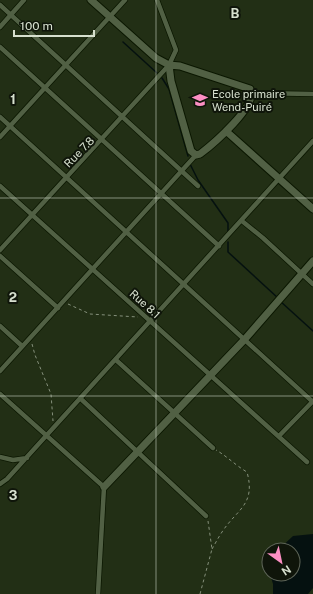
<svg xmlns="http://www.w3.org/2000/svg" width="313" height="594" font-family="'Public Sans',sans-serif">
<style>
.water{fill:#051110}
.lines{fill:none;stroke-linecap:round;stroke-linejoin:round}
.stream{stroke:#051110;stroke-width:1.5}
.street-casing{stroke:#0b1701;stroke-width:6}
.secondary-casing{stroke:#0b1701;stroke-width:9}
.path{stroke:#85907b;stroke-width:1;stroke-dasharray:3 3;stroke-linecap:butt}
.street{stroke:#516044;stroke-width:4.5}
.secondary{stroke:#516044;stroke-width:7}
.grid{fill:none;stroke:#d7e0cf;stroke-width:1;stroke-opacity:0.55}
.labels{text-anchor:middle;stroke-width:4;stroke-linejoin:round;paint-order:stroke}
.poi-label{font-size:11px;fill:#d7e0cf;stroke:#0f150a;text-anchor:start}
.street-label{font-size:11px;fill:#d7e0cf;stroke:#0f150a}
.grid-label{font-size:13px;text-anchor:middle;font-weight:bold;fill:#d7e0cf;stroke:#0f150a;stroke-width:4;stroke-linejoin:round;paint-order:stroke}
</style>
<rect width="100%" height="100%" fill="#222f15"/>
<path class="water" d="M 313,534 L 313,588 L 308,594 L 273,594 L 273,584 L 270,574 L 293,574 L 293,550 L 278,550 L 293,536 Z"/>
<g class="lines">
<path class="stream" d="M 123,42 L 157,73
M 162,78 L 169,89 L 188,156
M 190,164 L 198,180 L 228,223 L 228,232
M 228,242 L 228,252 L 278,298
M 280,301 L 313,331"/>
<g class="street-casing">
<path id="street" d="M 0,5 L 198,186
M 0,27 L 24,0
M 0,47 L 219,246
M 252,93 L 313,94
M 0,117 L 313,402
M 0,137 L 125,0
M 0,186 L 307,462
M 242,221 L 263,238 L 313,284
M 0,250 L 169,65 L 176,50 L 157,0
M 0,256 L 58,308
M 0,326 L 22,346
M 116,360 L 213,448
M 0,371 L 196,155
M 0,394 L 104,487 L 98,594
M 81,399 L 206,516
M 279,436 L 313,401
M 0,457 L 13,460 L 27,458
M 0,484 L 7,479 L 313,141"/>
</g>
<g class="secondary-casing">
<path id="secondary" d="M 91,0 L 156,58 L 169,65 L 180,66 L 250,89 C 260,104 212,145 200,154 L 196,155 L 191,151 L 171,81 L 169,65
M 226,131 L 313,209
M 104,487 L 245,339 L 313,261"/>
</g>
<path class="path" d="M 68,304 L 90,314 L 138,317
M 32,344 L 35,355 L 51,394 L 53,421
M 212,549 C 215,544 218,538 222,532 C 237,509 256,505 247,472 C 235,465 228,457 216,450
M 200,594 L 212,549 L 208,521"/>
<use href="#street" class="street"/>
<use href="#secondary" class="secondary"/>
</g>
<path class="grid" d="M 156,0 L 156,594M 0,198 L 313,198M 0,396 L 313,396"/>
<defs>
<g id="school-bare" transform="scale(1.2)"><path d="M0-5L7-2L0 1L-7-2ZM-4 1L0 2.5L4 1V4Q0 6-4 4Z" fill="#fc8fc3" stroke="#0f150a" stroke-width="2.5" paint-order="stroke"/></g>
</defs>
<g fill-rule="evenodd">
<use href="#school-bare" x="200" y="100"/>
</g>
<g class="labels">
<g class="poi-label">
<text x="212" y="98">Ecole primaire<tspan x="212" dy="13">Wend-Puiré</tspan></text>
</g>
<g class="street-label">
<text transform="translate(79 152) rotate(-46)" y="4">Rue 7.8</text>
<text transform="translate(145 304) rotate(42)" y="4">Rue 8.1</text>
</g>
</g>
<g class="grid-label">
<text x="235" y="18">B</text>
<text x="13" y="104">1</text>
<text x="13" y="302">2</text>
<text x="13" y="500">3</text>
</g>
<g transform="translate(281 562) rotate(147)"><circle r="19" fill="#0f150a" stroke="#5f6659"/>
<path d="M0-3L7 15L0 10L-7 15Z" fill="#fc8fc3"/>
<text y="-6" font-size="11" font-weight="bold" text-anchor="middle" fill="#d7e0cf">N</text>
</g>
<path d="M14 30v6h80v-6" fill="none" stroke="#d7e0cf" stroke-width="2"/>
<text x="20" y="30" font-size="12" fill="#d7e0cf" stroke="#0f150a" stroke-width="3" paint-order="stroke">100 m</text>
</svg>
